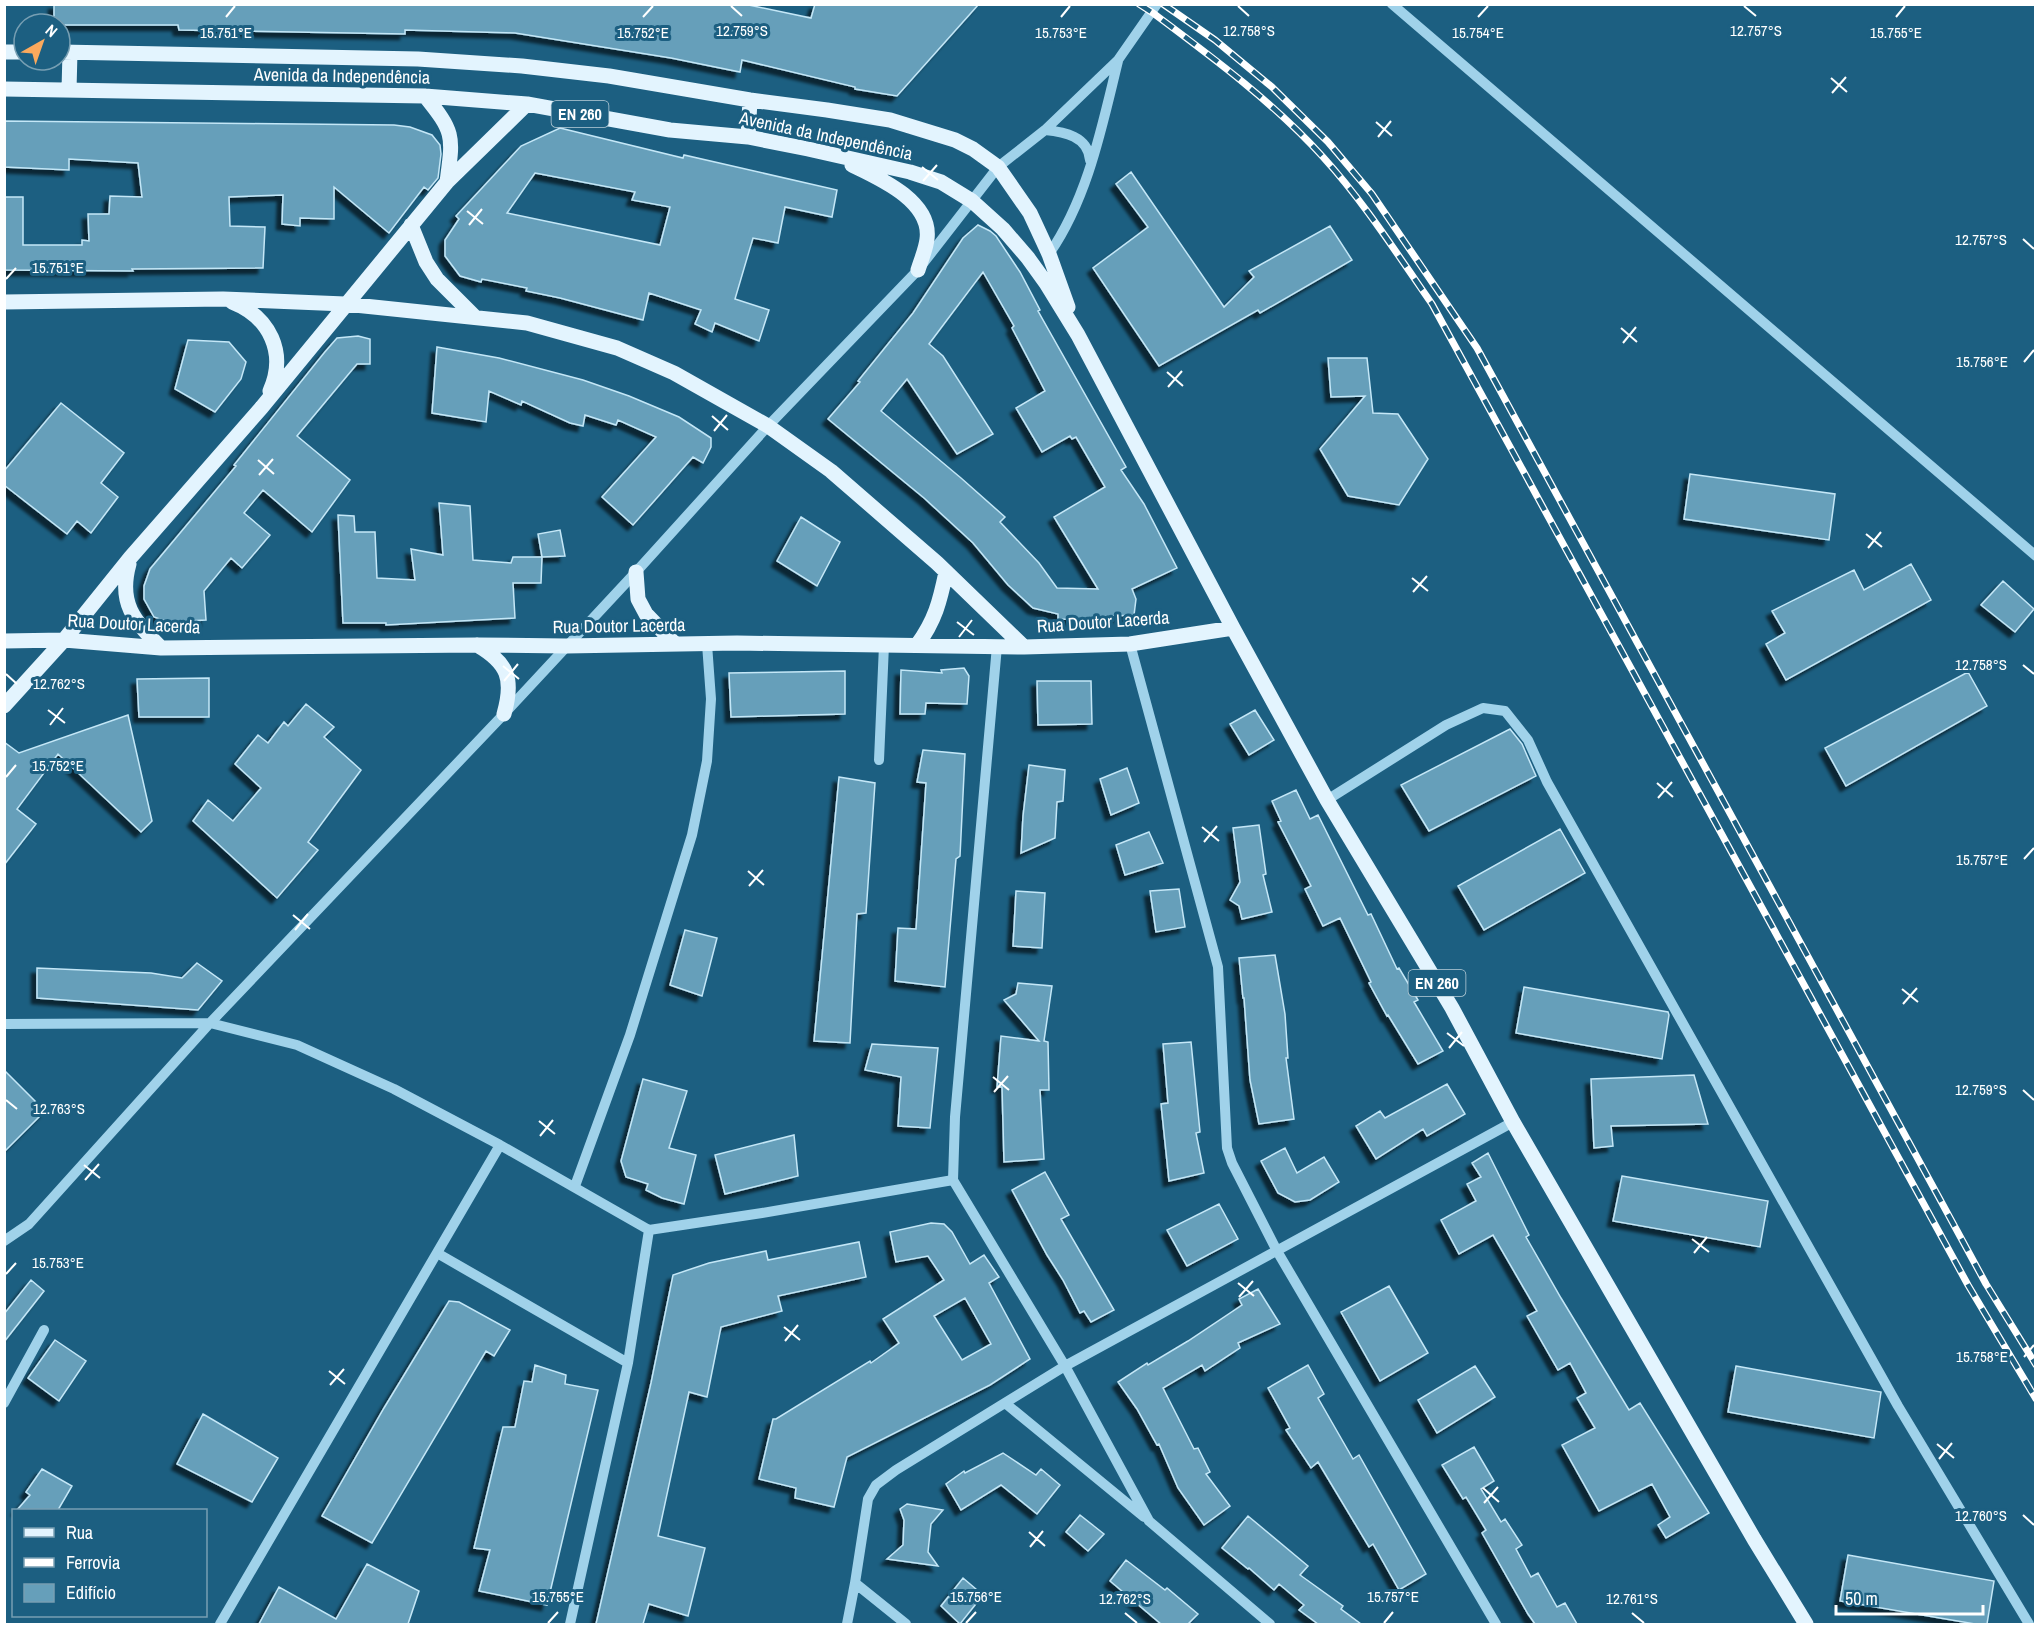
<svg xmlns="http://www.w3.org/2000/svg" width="2040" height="1629" font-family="'Archivo Narrow',sans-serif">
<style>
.building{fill:#669fba;stroke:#c4e7f7;stroke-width:1.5;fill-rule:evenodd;filter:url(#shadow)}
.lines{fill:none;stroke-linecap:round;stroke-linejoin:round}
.minor{stroke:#a0d2ea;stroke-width:10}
.major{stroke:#e3f4fe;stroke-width:15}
.rail-casing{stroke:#fff;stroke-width:7}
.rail{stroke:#1c5f81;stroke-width:4.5;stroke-dasharray:14;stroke-linecap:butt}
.ticks{fill:none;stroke:#fff;stroke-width:2}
.labels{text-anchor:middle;stroke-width:6;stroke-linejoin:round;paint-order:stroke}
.shield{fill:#1c5f81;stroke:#bbcfd9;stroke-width:1.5}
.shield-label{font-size:16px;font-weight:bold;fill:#fff}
.street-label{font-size:18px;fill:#fff;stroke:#1c5f81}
.ticks-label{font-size:15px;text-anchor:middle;fill:#fff;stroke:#1c5f81;stroke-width:6;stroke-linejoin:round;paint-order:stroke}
</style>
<defs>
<filter id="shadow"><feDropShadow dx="-5.5" dy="5.5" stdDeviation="1.5" flood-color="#0009"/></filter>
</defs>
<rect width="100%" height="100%" fill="#1c5f81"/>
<path class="building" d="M 54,4 L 744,4 L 811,18 L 815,4 L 979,4 L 897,96 L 855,89 L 855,87 L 742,60 L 740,72 L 671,58 L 515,33 L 405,30 L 405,34 L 179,30 L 178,25 L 60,25 L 54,24 Z
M 4,121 L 394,125 L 410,127 L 432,135 L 440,145 L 441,154 L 438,178 L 428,190 L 424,187 L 389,233 L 334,187 L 334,219 L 300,218 L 300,226 L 282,224 L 283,195 L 229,197 L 230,226 L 265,227 L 263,268 L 132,269 L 133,271 L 4,270 L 4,197 L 23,197 L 23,245 L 82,245 L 82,240 L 89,241 L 88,214 L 109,214 L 110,196 L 142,197 L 138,163 L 69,159 L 69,170 L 4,167 Z
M 560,128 L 683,158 L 684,155 L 837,190 L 832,217 L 785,207 L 778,243 L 753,238 L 735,299 L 769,310 L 759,341 L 715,323 L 712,332 L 695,324 L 701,310 L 649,293 L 643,320 L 560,298 L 526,291 L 527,288 L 482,279 L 481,282 L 460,276 L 445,256 L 445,240 L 459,219 L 456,216 L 521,146 ZM 535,173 L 635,192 L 632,200 L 670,207 L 660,245 L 507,213 Z
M 1131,172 L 1224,307 L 1254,277 L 1249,271 L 1330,226 L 1352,260 L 1260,313 L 1258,310 L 1159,366 L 1093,268 L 1148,227 L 1116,184 Z
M 978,225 L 990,231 L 996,236 L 1020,272 L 1040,310 L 1038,311 L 1126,467 L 1121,470 L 1144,504 L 1177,568 L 1132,589 L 1136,599 L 1134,615 L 1095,617 L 1096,620 L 1058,619 L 1058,614 L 1033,608 L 1008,585 L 973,543 L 924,498 L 828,419 L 860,382 L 858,381 L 913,313 L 963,238 ZM 983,272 L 1014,326 L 1012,328 L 1045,391 L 1016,408 L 1042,452 L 1070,436 L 1072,439 L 1076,437 L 1105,487 L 1054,517 L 1098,589 L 1057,588 L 1039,563 L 1000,522 L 1005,517 L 961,478 L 881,411 L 907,379 L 957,454 L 993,434 L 943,356 L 929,344 Z
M 358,336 L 370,339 L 370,364 L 357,364 L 297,436 L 350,480 L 312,532 L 263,490 L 244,513 L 270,535 L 242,568 L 231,558 L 204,591 L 206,620 L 168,622 L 154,617 L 144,599 L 144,586 L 150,569 L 236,466 L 234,465 L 324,353 L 337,338 Z
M 188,340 L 229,342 L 246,362 L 241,379 L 215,412 L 175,389 Z
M 437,347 L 499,358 L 583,380 L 629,396 L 679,417 L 711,438 L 711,447 L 703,463 L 693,457 L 633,525 L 602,497 L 656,437 L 618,420 L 616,425 L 585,415 L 583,426 L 570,423 L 522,401 L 521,405 L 489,391 L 486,422 L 432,413 Z
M 1328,358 L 1367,358 L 1373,413 L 1398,414 L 1428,459 L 1399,505 L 1348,496 L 1320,449 L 1365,396 L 1331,397 Z
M 61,403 L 124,453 L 101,483 L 118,497 L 91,533 L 77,521 L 67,534 L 4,485 L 4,471 Z
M 1690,474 L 1835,494 L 1829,540 L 1684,519 Z
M 439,503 L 470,506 L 473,560 L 511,563 L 513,557 L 542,557 L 541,583 L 513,583 L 515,618 L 386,625 L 386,623 L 343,623 L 338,515 L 354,516 L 355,532 L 375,532 L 377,578 L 415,580 L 411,549 L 443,555 Z
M 801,517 L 840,542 L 817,586 L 777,561 Z
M 560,530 L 565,556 L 542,557 L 538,534 Z
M 1911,564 L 1931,600 L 1786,680 L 1766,644 L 1785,633 L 1772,611 L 1854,570 L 1864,590 Z
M 2003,581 L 2034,609 L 2015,632 L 1981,605 Z
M 964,668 L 969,676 L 967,704 L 926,703 L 925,714 L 900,714 L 901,670 L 942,673 L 941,670 Z
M 845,671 L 845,714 L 731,717 L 729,673 Z
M 1968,672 L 1987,706 L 1846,786 L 1825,748 Z
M 209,678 L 209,717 L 139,717 L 137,679 Z
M 1037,681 L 1091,681 L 1092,724 L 1038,725 Z
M 306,704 L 334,727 L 324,737 L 361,770 L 308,842 L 318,850 L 277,898 L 193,821 L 208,800 L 233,821 L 261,788 L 235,764 L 258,735 L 268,743 L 284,722 L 288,726 Z
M 1255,710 L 1274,740 L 1249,755 L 1230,724 Z
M 128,715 L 152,821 L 141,832 L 58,754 L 17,809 L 36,824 L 4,865 L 4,742 L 19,753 Z
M 1510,729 L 1522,744 L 1536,776 L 1429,831 L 1401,785 Z
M 923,750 L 965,754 L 960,856 L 956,859 L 945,987 L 895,981 L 898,928 L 916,929 L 926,783 L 917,782 Z
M 1029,765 L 1065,770 L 1063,801 L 1057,802 L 1055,838 L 1021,853 L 1023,816 Z
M 1127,768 L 1139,803 L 1111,815 L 1100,779 Z
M 839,777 L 875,783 L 866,913 L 857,914 L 850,1043 L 814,1041 Z
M 1296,790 L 1310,819 L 1318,815 L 1368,915 L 1371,914 L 1397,969 L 1399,968 L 1418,1000 L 1414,1002 L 1443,1051 L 1418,1064 L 1388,1015 L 1387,1016 L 1369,983 L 1371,982 L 1340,918 L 1323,926 L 1305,889 L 1311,886 L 1278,822 L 1281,821 L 1272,801 Z
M 1259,825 L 1266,874 L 1263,875 L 1272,912 L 1242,919 L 1239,906 L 1230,900 L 1240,882 L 1233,828 Z
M 1560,829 L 1585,873 L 1484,930 L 1458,886 Z
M 1149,832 L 1163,863 L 1125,875 L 1116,845 Z
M 1179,889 L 1185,927 L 1156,932 L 1150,891 Z
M 1016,891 L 1045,893 L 1042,948 L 1013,946 Z
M 685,930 L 717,938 L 702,996 L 670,985 Z
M 1275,955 L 1285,1014 L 1288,1058 L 1286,1058 L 1294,1119 L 1259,1124 L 1250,1080 L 1244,998 L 1243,998 L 1239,958 Z
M 197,963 L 222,981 L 198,1010 L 37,998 L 37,968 L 151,973 L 182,978 Z
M 1018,983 L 1052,986 L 1044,1041 L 1048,1042 L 1049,1090 L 1040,1090 L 1044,1159 L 1004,1162 L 1002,1087 L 997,1087 L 1001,1036 L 1039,1041 L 1004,1000 L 1016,994 Z
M 1524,987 L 1668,1012 L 1669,1015 L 1662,1059 L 1516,1033 Z
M 1191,1042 L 1200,1132 L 1196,1133 L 1204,1173 L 1169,1181 L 1161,1104 L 1168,1103 L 1163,1044 Z
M 872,1044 L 938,1048 L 930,1128 L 898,1126 L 901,1077 L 865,1070 Z
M 4,1070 L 45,1111 L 4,1152 Z
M 1694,1075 L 1708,1124 L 1611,1126 L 1613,1146 L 1594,1148 L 1591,1079 Z
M 643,1079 L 687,1091 L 669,1148 L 696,1155 L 684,1204 L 662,1198 L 646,1190 L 648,1184 L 626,1177 L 621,1161 Z
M 1447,1084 L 1465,1114 L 1427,1136 L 1423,1129 L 1376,1159 L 1356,1126 L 1380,1111 L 1385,1118 Z
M 794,1135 L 798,1176 L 725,1194 L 715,1155 Z
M 1285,1148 L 1297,1173 L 1324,1157 L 1339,1182 L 1310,1200 L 1295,1202 L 1278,1193 L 1261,1161 Z
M 1488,1153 L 1529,1235 L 1526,1237 L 1561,1298 L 1629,1410 L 1640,1403 L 1709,1513 L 1666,1538 L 1658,1525 L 1670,1517 L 1652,1484 L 1599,1511 L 1562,1445 L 1595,1428 L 1577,1398 L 1586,1393 L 1570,1363 L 1558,1370 L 1527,1316 L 1537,1311 L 1493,1235 L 1459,1254 L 1441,1220 L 1476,1201 L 1467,1184 L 1481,1177 L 1472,1163 Z
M 1045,1172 L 1069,1215 L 1061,1219 L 1114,1310 L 1091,1322 L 1084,1311 L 1080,1313 L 1063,1280 L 1047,1255 L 1012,1190 Z
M 1622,1176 L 1768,1201 L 1760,1247 L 1613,1221 Z
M 1219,1204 L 1238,1239 L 1187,1266 L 1167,1230 Z
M 931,1223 L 944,1224 L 952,1232 L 970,1264 L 984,1255 L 999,1277 L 989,1283 L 1030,1359 L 990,1385 L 847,1457 L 834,1507 L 795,1498 L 796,1488 L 759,1479 L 773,1419 L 776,1419 L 870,1361 L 871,1363 L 899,1343 L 883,1319 L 944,1280 L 928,1256 L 896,1262 L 890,1232 ZM 965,1298 L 991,1344 L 962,1360 L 934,1316 Z
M 859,1242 L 866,1277 L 778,1296 L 782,1311 L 721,1327 L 707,1397 L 689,1392 L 658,1536 L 705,1548 L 688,1616 L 649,1604 L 643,1624 L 596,1624 L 651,1383 L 673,1275 L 709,1263 L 766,1251 L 768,1260 Z
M 31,1280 L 44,1291 L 4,1342 L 4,1314 Z
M 1389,1286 L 1428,1353 L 1380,1381 L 1341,1312 Z
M 1258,1289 L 1280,1324 L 1238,1343 L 1240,1348 L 1205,1371 L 1202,1365 L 1163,1388 L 1194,1449 L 1198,1448 L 1210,1472 L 1206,1474 L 1230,1506 L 1204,1525 L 1178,1488 L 1159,1444 L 1157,1445 L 1137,1409 L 1118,1382 L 1147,1363 L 1148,1365 L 1188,1341 L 1242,1305 L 1239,1299 Z
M 449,1301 L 459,1302 L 510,1330 L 494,1356 L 486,1351 L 372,1543 L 322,1516 L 384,1408 Z
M 55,1340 L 86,1361 L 59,1401 L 28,1378 Z
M 535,1365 L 566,1375 L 565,1384 L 598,1390 L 547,1605 L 479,1591 L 490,1550 L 474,1548 L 503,1427 L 515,1427 L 524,1381 L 532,1382 Z
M 1308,1365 L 1324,1394 L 1318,1398 L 1353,1459 L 1359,1455 L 1426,1574 L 1399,1590 L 1373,1544 L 1369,1547 L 1318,1462 L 1311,1468 L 1286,1430 L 1290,1428 L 1268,1388 Z
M 1475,1366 L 1495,1397 L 1437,1433 L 1418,1400 Z
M 1736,1366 L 1881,1392 L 1874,1438 L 1728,1412 Z
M 203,1414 L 278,1458 L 252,1502 L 177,1464 Z
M 1474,1447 L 1494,1481 L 1481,1489 L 1501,1522 L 1505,1519 L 1522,1545 L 1516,1549 L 1531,1577 L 1538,1573 L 1557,1607 L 1565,1603 L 1577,1624 L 1535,1624 L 1528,1614 L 1482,1533 L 1486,1530 L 1466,1497 L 1463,1499 L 1442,1465 Z
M 1003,1453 L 1036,1475 L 1041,1469 L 1060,1485 L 1037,1514 L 1001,1485 L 961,1510 L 946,1484 L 964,1471 L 965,1473 Z
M 42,1469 L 72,1486 L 58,1510 L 17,1510 L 30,1495 L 26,1492 Z
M 907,1504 L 943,1510 L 931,1524 L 928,1552 L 938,1566 L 887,1559 L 903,1545 L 904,1520 L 900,1509 Z
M 1080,1515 L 1104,1534 L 1088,1551 L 1066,1532 Z
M 1248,1516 L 1308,1566 L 1300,1575 L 1343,1606 L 1341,1609 L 1361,1624 L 1318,1624 L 1299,1610 L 1304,1605 L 1279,1584 L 1274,1590 L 1249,1568 L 1248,1569 L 1222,1548 Z
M 1848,1555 L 1994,1581 L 1987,1624 L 1975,1624 L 1840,1601 Z
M 1126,1560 L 1165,1590 L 1167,1588 L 1198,1614 L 1188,1624 L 1161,1624 L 1110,1581 Z
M 367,1564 L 419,1591 L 408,1624 L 259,1624 L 279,1587 L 336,1619 Z
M 963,1578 L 983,1595 L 960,1624 L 941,1606 Z"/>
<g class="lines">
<path class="minor" d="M 1392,4 L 2036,556
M 1045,130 C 1064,132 1088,136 1090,160
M 1049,254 C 1088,198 1102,126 1118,61
M 1130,644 L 1218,967 L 1227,1148 L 1232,1163 L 1277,1251 L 1496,1624
M 997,646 L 955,1117 L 953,1180 L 1065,1366 L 1149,1521 L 1270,1624
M 879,760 L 884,645
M 1327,800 L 1446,725 L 1483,708 L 1505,711 L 1528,740 L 1547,782 L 1898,1406 L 2029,1624
M 4,1024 L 210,1023 L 297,1045 L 394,1089 L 500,1145 L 649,1230 L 762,1213 L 953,1180
M 575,1186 L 630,1035 L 692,835 L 707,761 L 711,699 L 707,644
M 4,1241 L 29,1224 L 210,1023 L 504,714 L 636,572 L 768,426 L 918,270 L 998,167 L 1045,130 L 1118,60 L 1157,4
M 437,1253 L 628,1363
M 4,1403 L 44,1330
M 1005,1403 L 1144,1517
M 855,1583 L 906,1624
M 220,1624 L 500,1145
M 570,1624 L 628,1363 L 649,1230
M 847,1624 L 855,1583 L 868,1499 L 876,1485 L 896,1470 L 1065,1366 L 1513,1122"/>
<path class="major" d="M 4,52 L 24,52
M 60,52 L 418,59 L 522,66 L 609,76 L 750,100 L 827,110 L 890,120 L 955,140 L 973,149 L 998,167 L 1030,213 L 1037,228 L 1049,254 L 1068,307
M 4,89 L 425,96 L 527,104 L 670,130 L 748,137 L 808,149 L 910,172 L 941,182 L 972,201 L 1003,229 L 1028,258 L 1046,283 L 1078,335 L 1233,628 L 1327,800 L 1452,1008 L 1513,1122 L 1754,1539 L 1806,1624
M 69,90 L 70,52
M 425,96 C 455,133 453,136 447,182
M 748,137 L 750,100
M 852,165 C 879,178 932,201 927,239 C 926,249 921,260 918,270
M 411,225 L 426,262 L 437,279 L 474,316
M 4,302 L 223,299 L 345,304 L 527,323 L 617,348 L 674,373 L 768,426 L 831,471 L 937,563 L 1024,647
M 232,302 C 270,317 287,353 270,391
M 129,564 C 118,604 134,620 161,648
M 636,572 L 638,599 L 646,614 L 675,644
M 4,641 L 64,640 L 161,648 L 477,645 L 566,646 L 737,643 L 1024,647 L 1130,644 L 1233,628
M 477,645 C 508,663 514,679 504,714
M 917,645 C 935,621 940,601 946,572
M 4,706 L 64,640 L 130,558 L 262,407 L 447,182 L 527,104"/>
<g class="rail-casing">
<path id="rail" d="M 1139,4 L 1153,13 C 1212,57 1273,102 1323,157 C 1364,202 1397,254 1432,304 L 1968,1285 L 2036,1399
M 1163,4 L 1215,40 L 1244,64 L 1272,87 L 1328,142 L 1372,194 L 1477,348 L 1986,1284 L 2036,1365"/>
</g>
<use href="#rail" class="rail"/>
</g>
<path class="ticks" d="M 731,6 L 742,16M 1238,6 L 1249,16M 1744,6 L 1756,16M 226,17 L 235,6M 643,17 L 653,6M 1061,17 L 1070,6M 1478,17 L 1488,6M 1896,17 L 1905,6M 1831,78 L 1847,92M 1832,93 L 1846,77M 1376,122 L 1392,136M 1378,137 L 1391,121M 922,167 L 938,180M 923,181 L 937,165M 467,211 L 483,224M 469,225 L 482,209M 2023,239 L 2034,249M 6,279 L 16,268M 1621,328 L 1637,342M 1623,343 L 1636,327M 2024,362 L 2034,350M 1167,372 L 1183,386M 1168,387 L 1182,371M 712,416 L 728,430M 714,431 L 727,415M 258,460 L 274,474M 259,475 L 273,459M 1866,534 L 1882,547M 1868,548 L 1881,532M 1412,578 L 1428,591M 1413,592 L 1427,576M 957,622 L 974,635M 959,637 L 972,620M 2023,665 L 2034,674M 503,666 L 519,679M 6,674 L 17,684M 504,681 L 518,664M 48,710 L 65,723M 50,725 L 63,708M 6,777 L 16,765M 1657,783 L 1673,797M 1658,798 L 1672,782M 1202,827 L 1219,841M 1204,842 L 1217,826M 2024,859 L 2034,848M 748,871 L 764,885M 749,886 L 763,870M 293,915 L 310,929M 295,930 L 308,914M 1902,989 L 1918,1002M 1903,1004 L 1917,988M 1447,1033 L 1464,1046M 1449,1048 L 1462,1032M 993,1077 L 1009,1090M 2023,1090 L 2034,1100M 994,1092 L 1008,1076M 6,1100 L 17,1109M 539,1121 L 555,1134M 540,1136 L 553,1120M 84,1165 L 100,1178M 85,1180 L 99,1164M 1692,1239 L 1709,1252M 1694,1253 L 1707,1237M 6,1274 L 16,1263M 1238,1283 L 1254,1296M 1239,1297 L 1253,1281M 784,1327 L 800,1340M 785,1341 L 798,1325M 2024,1357 L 2034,1345M 329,1371 L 345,1384M 330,1385 L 344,1369M 1937,1444 L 1954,1458M 1939,1459 L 1952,1443M 1483,1488 L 1499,1502M 1484,1503 L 1498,1487M 2023,1515 L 2034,1525M 1029,1532 L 1045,1546M 1030,1547 L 1043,1531M 1125,1613 L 1137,1623M 1632,1613 L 1644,1623M 548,1623 L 558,1612M 966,1623 L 976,1612M 1384,1623 L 1393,1612"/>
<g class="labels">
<g class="shield">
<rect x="551.5" y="101" width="57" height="26" rx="4.5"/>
<rect x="1408.5" y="970" width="57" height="26" rx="4.5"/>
</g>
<g class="shield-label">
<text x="580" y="120">EN 260</text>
<text x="1437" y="989">EN 260</text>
</g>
<g class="street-label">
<text transform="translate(342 76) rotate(1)" y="6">Avenida da Independência</text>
<text transform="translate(826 136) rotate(12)" y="6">Avenida da Independência</text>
<text transform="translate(1103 622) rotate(-4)" y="6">Rua Doutor Lacerda</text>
<text transform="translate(134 624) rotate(3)" y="6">Rua Doutor Lacerda</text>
<text transform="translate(619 626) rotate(-1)" y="6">Rua Doutor Lacerda</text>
</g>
</g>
<g class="ticks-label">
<text x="742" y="36">12.759°S</text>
<text x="1249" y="36">12.758°S</text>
<text x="1756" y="36">12.757°S</text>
<text x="226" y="38">15.751°E</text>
<text x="643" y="38">15.752°E</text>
<text x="1061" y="38">15.753°E</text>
<text x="1478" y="38">15.754°E</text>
<text x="1896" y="38">15.755°E</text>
<text x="1981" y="245">12.757°S</text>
<text x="58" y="273">15.751°E</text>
<text x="1982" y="367">15.756°E</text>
<text x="1981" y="670">12.758°S</text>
<text x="59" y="689">12.762°S</text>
<text x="58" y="771">15.752°E</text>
<text x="1982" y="865">15.757°E</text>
<text x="1981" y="1095">12.759°S</text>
<text x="59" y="1114">12.763°S</text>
<text x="58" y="1268">15.753°E</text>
<text x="1982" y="1362">15.758°E</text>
<text x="1981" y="1521">12.760°S</text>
<text x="558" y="1602">15.755°E</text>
<text x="976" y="1602">15.756°E</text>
<text x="1393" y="1602">15.757°E</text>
<text x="1125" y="1604">12.762°S</text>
<text x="1632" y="1604">12.761°S</text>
</g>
<rect width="2040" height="1629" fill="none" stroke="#ffffff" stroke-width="12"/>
<rect x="12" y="1509" width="195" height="108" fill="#1c5f81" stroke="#779fb3" stroke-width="1.5"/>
<rect x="24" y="1528" width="30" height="9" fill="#e3f4fe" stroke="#779fb3" stroke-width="1.5"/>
<text x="66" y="1539" font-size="18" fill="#ffffff">Rua</text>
<rect x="24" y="1558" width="30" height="9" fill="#ffffff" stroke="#779fb3" stroke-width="1.5"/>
<text x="66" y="1569" font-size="18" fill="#ffffff">Ferrovia</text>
<rect x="24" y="1584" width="30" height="18" fill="#669fba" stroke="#779fb3" stroke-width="1.5"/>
<text x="66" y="1599" font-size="18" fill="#ffffff">Edifício</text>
<g transform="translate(42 42) rotate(40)"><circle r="28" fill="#1c5f81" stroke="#779fb3" stroke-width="1.5"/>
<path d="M0-4.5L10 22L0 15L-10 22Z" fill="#faa95d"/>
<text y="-9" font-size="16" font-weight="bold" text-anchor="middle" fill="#ffffff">N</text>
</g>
<path d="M1836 1605v9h147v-9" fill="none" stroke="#ffffff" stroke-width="3"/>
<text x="1845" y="1605" font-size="18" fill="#ffffff" stroke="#1c5f81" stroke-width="4.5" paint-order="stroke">50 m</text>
</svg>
